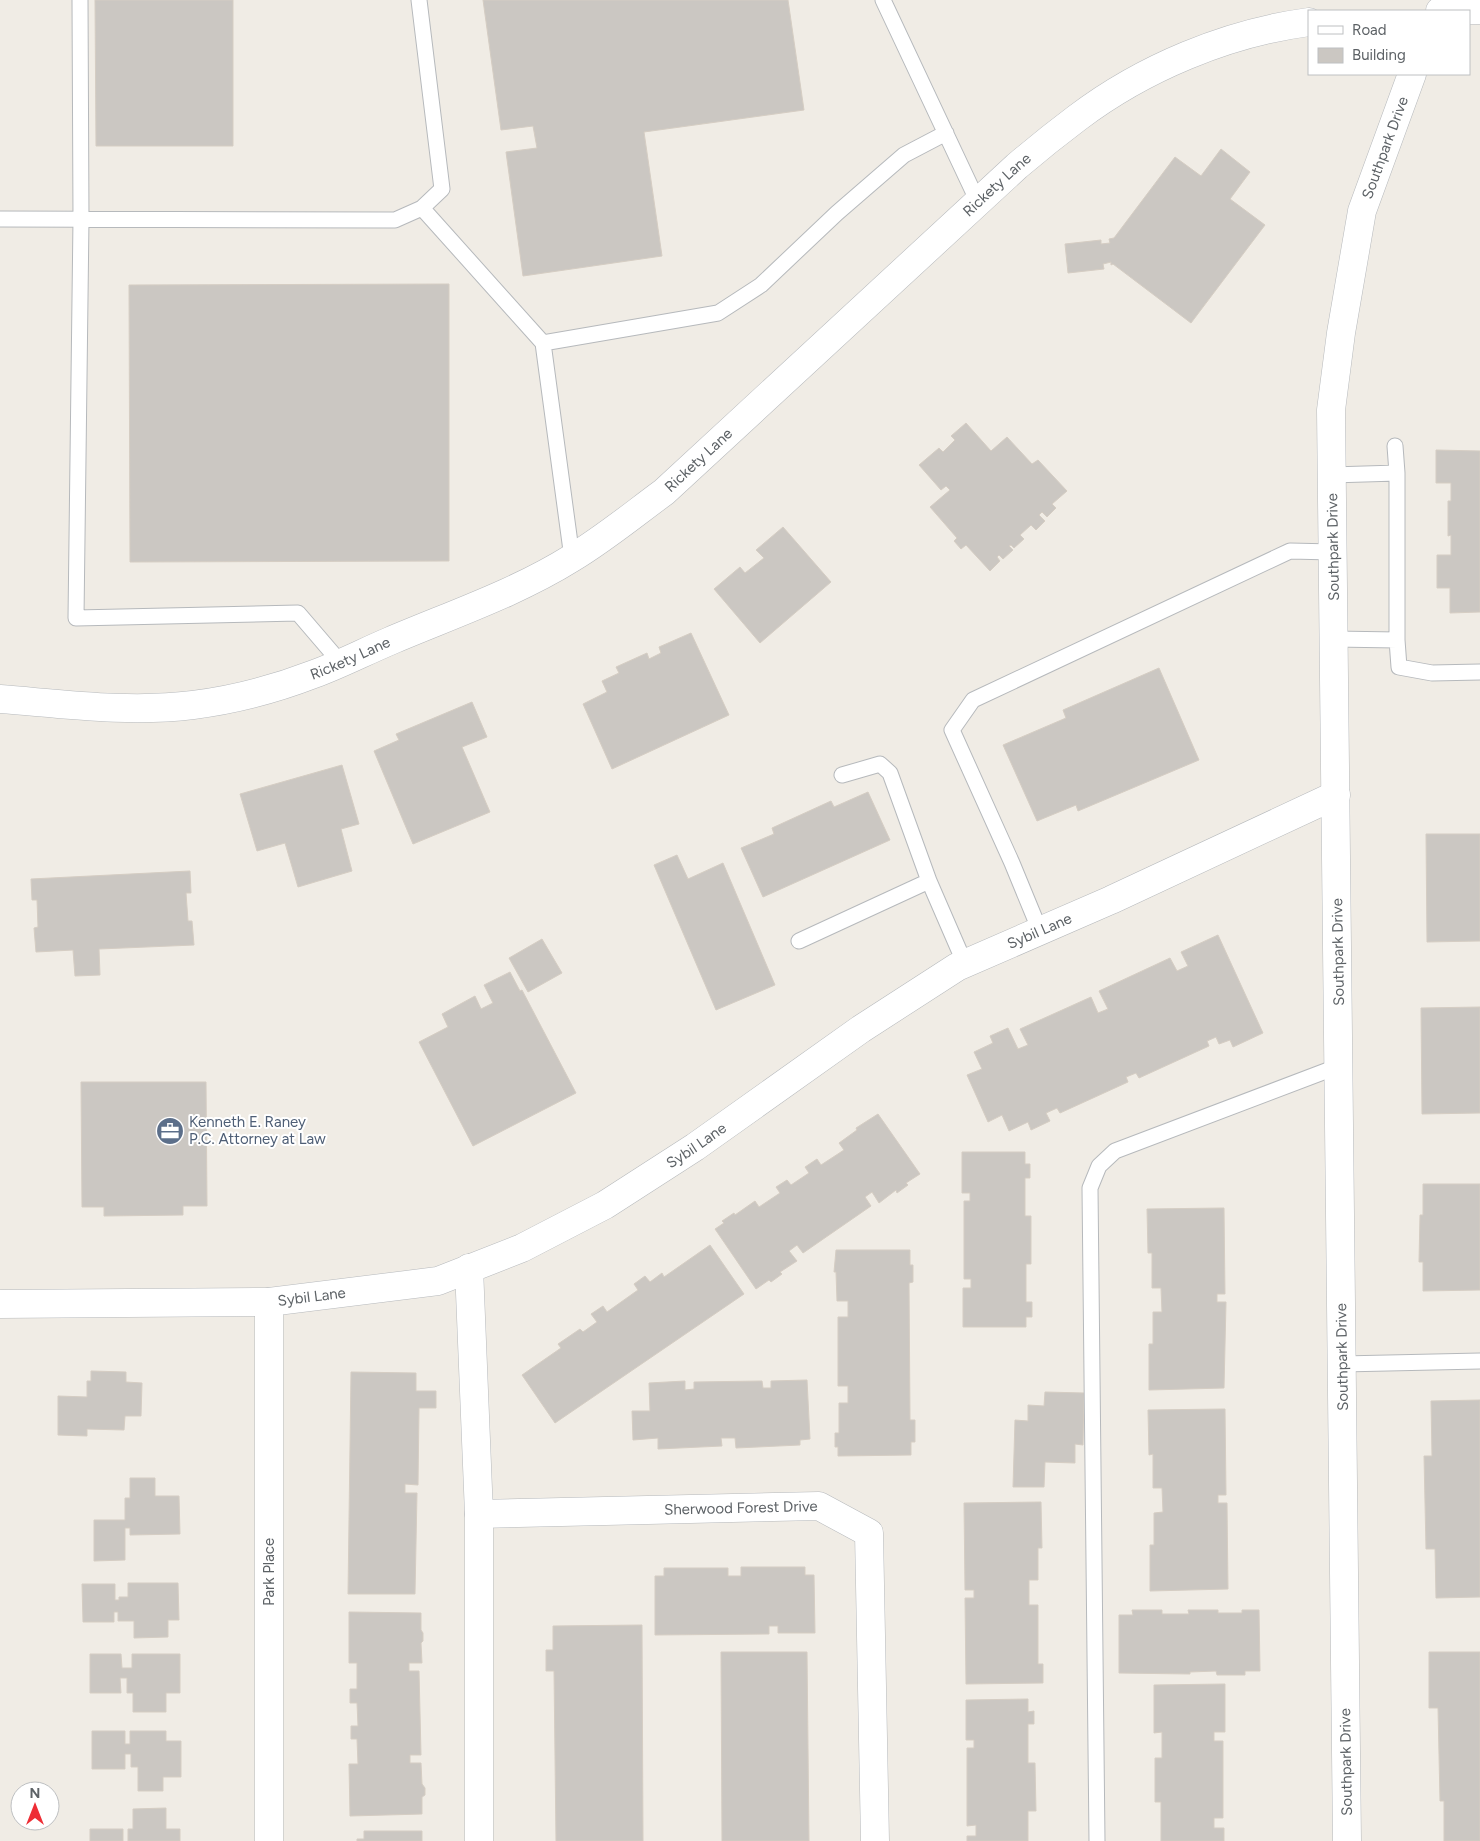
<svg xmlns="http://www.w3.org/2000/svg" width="1480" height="1841" font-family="Figtree,sans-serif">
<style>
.building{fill:#cbc7c2;stroke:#d5cdc3}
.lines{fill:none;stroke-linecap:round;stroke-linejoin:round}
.service-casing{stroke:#b6b9bc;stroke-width:17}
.minor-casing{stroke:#b6b9bc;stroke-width:29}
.service{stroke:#fff;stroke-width:15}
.minor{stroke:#fff;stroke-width:28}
.labels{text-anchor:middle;stroke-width:4;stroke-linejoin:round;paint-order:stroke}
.street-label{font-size:15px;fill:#5d6266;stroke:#fff}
.service-label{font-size:15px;fill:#4e5e75;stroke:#fff;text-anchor:start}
</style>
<rect width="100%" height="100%" fill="#f0ece5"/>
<path class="building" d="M 95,0 L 233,0 L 233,146 L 96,146 Z
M 483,0 L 788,0 L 804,110 L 644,132 L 662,256 L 523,276 L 506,152 L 537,148 L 533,126 L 501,130 Z
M 1221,149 L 1250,172 L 1230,199 L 1265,225 L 1191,323 L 1113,264 L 1111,265 L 1111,262 L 1103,264 L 1104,269 L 1068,273 L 1065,244 L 1101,240 L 1101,244 L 1110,243 L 1109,239 L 1114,238 L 1175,157 L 1201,176 Z
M 449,284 L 449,561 L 130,562 L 129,285 Z
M 966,423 L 991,451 L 1007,437 L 1032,464 L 1038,460 L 1067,491 L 1052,504 L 1056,508 L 1047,517 L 1042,512 L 1039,515 L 1045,521 L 1036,530 L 1031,525 L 1020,535 L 1024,539 L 1014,548 L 1011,545 L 1009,546 L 1013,550 L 1003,559 L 999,555 L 997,557 L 1000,561 L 990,571 L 966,545 L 961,549 L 954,541 L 957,538 L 930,507 L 950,490 L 946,486 L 941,490 L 919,465 L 939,448 L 943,452 L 955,440 L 951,436 Z
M 1436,450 L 1480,451 L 1480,612 L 1450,613 L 1450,588 L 1437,588 L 1437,555 L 1451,555 L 1451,535 L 1448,536 L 1448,501 L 1451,501 L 1451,483 L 1436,483 Z
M 783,527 L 831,582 L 760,643 L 714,589 L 740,567 L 745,573 L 764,558 L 756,550 Z
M 691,633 L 729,715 L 612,769 L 583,704 L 607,692 L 602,681 L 619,673 L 616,667 L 647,653 L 649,659 L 661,653 L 659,647 Z
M 1159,668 L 1199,760 L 1078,811 L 1076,805 L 1037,821 L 1003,745 L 1066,718 L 1063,710 Z
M 472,702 L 487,737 L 462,747 L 490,812 L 413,844 L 374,751 L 399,740 L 396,734 Z
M 342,765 L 359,824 L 341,829 L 352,871 L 298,887 L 285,843 L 257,851 L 240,794 Z
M 868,792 L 890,840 L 763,897 L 741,848 L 774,834 L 772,828 L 831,801 L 834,807 Z
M 1426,834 L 1480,834 L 1480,941 L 1427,942 Z
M 677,855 L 688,879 L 723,863 L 775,985 L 716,1010 L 654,865 Z
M 190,871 L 191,893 L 186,893 L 188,921 L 192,921 L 194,945 L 99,949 L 100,975 L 75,976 L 73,950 L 36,952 L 34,928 L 38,927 L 37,900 L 32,900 L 31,879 Z
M 1218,935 L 1263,1033 L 1233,1047 L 1230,1040 L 1219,1044 L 1216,1037 L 1207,1041 L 1209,1046 L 1139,1078 L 1136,1073 L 1126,1077 L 1128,1082 L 1060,1113 L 1057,1108 L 1046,1113 L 1050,1121 L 1031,1130 L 1028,1122 L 1009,1131 L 1002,1115 L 988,1122 L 967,1075 L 982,1069 L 974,1052 L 993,1043 L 990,1036 L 1008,1028 L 1018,1049 L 1028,1045 L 1020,1029 L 1091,997 L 1098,1013 L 1108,1009 L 1099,991 L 1170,958 L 1177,971 L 1188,966 L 1181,952 Z
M 542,939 L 562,973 L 528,992 L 509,958 Z
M 510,972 L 520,991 L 522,990 L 576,1093 L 473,1146 L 419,1042 L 448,1027 L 442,1014 L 475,996 L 481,1009 L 493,1003 L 484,985 Z
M 1480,1007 L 1480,1113 L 1422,1114 L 1421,1008 Z
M 81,1082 L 206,1082 L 207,1206 L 183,1206 L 183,1215 L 104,1216 L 104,1207 L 82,1207 Z
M 878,1114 L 920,1174 L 906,1183 L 908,1185 L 897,1193 L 896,1190 L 879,1203 L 872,1192 L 865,1197 L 871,1206 L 803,1253 L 797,1245 L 789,1251 L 797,1261 L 780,1272 L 782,1274 L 771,1282 L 769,1280 L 756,1289 L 715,1229 L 724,1223 L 722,1221 L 734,1213 L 735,1215 L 755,1201 L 759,1207 L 780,1193 L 776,1187 L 787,1180 L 791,1185 L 809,1173 L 805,1167 L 817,1159 L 821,1165 L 844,1150 L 839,1143 L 857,1130 L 856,1128 Z
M 962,1152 L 1025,1152 L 1025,1164 L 1030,1164 L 1030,1178 L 1025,1178 L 1025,1216 L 1031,1216 L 1031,1264 L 1026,1264 L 1026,1302 L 1032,1302 L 1032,1317 L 1026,1317 L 1026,1327 L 963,1327 L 963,1288 L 971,1288 L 971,1279 L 964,1279 L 964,1201 L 970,1201 L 970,1193 L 962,1193 Z
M 1423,1184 L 1480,1184 L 1480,1290 L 1423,1291 L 1423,1262 L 1419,1262 L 1420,1215 L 1423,1215 Z
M 1224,1208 L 1225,1294 L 1217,1294 L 1217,1302 L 1226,1302 L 1224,1388 L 1149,1390 L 1149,1344 L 1153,1344 L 1153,1312 L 1162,1312 L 1161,1288 L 1152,1288 L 1152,1253 L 1148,1253 L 1147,1209 Z
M 710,1245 L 744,1294 L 555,1423 L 522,1375 L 561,1348 L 558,1344 L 580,1329 L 583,1332 L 597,1322 L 591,1314 L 603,1306 L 607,1312 L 638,1290 L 634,1284 L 645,1276 L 650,1282 L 662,1273 L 664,1277 Z
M 836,1250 L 910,1250 L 910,1265 L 913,1265 L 913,1282 L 909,1283 L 910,1420 L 915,1420 L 915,1442 L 911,1442 L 911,1455 L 838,1456 L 838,1447 L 835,1447 L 835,1433 L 839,1433 L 839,1403 L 848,1403 L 848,1386 L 838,1386 L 838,1317 L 848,1317 L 848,1301 L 837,1301 L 836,1272 L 834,1272 Z
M 91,1371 L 126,1372 L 126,1382 L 142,1383 L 141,1416 L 125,1416 L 124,1430 L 87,1429 L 87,1436 L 58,1435 L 58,1396 L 87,1397 L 87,1381 L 91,1381 Z
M 351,1372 L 416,1373 L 416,1391 L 436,1391 L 436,1408 L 419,1408 L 418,1485 L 405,1484 L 405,1493 L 417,1493 L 415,1594 L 348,1594 Z
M 807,1380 L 810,1439 L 800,1440 L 800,1445 L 736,1448 L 735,1438 L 721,1438 L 722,1446 L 658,1449 L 658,1438 L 633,1440 L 632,1411 L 650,1411 L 649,1383 L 685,1381 L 685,1390 L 694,1389 L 694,1382 L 762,1381 L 763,1388 L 771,1388 L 771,1381 Z
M 1045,1392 L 1084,1393 L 1083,1445 L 1075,1444 L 1075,1463 L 1045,1462 L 1044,1487 L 1013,1487 L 1015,1420 L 1028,1421 L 1028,1405 L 1044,1406 Z
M 1480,1400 L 1480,1597 L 1436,1598 L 1435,1549 L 1426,1549 L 1424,1456 L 1432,1456 L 1431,1401 Z
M 1225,1409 L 1226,1495 L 1218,1495 L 1218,1503 L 1227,1503 L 1228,1589 L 1150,1591 L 1150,1545 L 1154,1545 L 1154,1513 L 1163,1512 L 1162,1488 L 1153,1488 L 1153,1454 L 1149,1455 L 1148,1410 Z
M 130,1478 L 155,1478 L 155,1496 L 179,1496 L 180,1534 L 130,1535 L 130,1528 L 125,1528 L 125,1560 L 94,1561 L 94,1520 L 125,1520 L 125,1498 L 130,1498 Z
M 1041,1502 L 1042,1548 L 1038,1548 L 1038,1580 L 1029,1580 L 1029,1605 L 1038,1605 L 1038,1664 L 1043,1664 L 1043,1683 L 966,1684 L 965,1598 L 974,1598 L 974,1590 L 965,1590 L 964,1503 Z
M 741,1567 L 805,1567 L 805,1575 L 814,1575 L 815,1633 L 778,1633 L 778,1626 L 769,1626 L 769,1634 L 655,1635 L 655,1576 L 664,1576 L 664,1568 L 728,1568 L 728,1576 L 741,1576 Z
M 128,1583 L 178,1583 L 179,1620 L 168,1620 L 168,1637 L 134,1638 L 134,1621 L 118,1621 L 118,1612 L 114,1612 L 114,1622 L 83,1622 L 82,1584 L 115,1584 L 115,1600 L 119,1600 L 119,1597 L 128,1597 Z
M 1132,1610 L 1162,1610 L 1162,1614 L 1189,1614 L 1188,1610 L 1218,1610 L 1218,1613 L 1242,1613 L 1242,1610 L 1259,1610 L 1260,1671 L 1245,1671 L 1245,1675 L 1217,1675 L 1216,1671 L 1190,1672 L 1190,1674 L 1119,1673 L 1119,1615 L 1133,1615 Z
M 349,1612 L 421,1613 L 421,1630 L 423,1633 L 423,1641 L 421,1643 L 422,1663 L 409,1663 L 409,1671 L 419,1671 L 421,1755 L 410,1755 L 410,1763 L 421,1763 L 422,1784 L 425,1788 L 425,1795 L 422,1797 L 422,1814 L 350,1816 L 349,1764 L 358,1764 L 357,1739 L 351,1739 L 351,1726 L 358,1726 L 357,1703 L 350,1703 L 350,1689 L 357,1689 L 357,1663 L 349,1663 Z
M 642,1625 L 643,1841 L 556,1841 L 554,1671 L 546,1671 L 546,1650 L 553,1650 L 553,1626 Z
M 721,1652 L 807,1652 L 809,1841 L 722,1841 Z
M 1429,1652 L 1480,1652 L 1480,1841 L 1444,1841 L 1444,1801 L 1440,1801 L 1438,1708 L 1429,1708 Z
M 90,1654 L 121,1654 L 122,1668 L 132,1668 L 132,1654 L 180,1654 L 180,1693 L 166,1693 L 166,1712 L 133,1712 L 133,1693 L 127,1693 L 127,1678 L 120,1678 L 121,1693 L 90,1693 Z
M 1225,1684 L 1225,1732 L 1214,1732 L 1214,1741 L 1223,1741 L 1223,1818 L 1214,1818 L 1214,1828 L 1224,1828 L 1224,1841 L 1161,1841 L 1161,1802 L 1155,1802 L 1155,1758 L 1162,1758 L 1162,1732 L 1154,1733 L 1154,1685 Z
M 1028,1699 L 1028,1712 L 1034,1711 L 1034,1724 L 1028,1724 L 1028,1763 L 1035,1763 L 1036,1811 L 1028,1811 L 1028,1841 L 967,1841 L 967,1836 L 976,1836 L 976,1825 L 967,1826 L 967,1748 L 974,1748 L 974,1740 L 966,1740 L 966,1700 Z
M 92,1731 L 125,1731 L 125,1744 L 130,1744 L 130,1731 L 166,1731 L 166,1741 L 181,1741 L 181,1777 L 163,1777 L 163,1791 L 138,1791 L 138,1767 L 131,1767 L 131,1754 L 125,1754 L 125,1769 L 92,1769 Z
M 166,1808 L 166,1829 L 180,1829 L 180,1841 L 128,1841 L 128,1829 L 133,1829 L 133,1809 Z
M 90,1829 L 123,1829 L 123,1841 L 90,1841 Z
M 364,1831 L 422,1831 L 422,1841 L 357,1841 L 357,1839 L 364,1839 Z"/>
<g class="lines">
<g class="service-casing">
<path id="service" d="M 80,0 L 81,219 L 76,618 L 298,613 L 340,662
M 883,0 L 978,202
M 422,208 L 543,343 L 718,313 L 761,285 L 837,213 L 904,155 L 946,133
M 0,219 L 395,220 L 422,208 L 442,189 L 419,0
M 543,343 L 572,558
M 1395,446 L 1397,473 L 1397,640 L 1399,667 L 1432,673 L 1480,672
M 1332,475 L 1397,473
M 1334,639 L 1397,640
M 842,775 L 880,764 L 890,773 L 929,881
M 1040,931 L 1012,863 L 952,730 L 973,700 L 1290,551 L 1333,552
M 799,941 L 929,881 L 965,964
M 1342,1364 L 1480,1361
M 1097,1841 L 1090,1188 L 1099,1166 L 1115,1151 L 1339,1066"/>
</g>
<g class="minor-casing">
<g id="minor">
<path d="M 1440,11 L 1480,10"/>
<path id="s1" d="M 0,699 C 64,704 129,713 193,705 C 234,700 275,689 314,674 C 339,665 364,652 390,641 C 451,615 516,593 572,558 C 605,538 634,514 664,492 L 1017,166 C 1037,149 1057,133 1077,118 C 1143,68 1227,33 1309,22"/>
<path d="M 469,1268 L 479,1514 L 479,1841"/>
<path d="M 269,1302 L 269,1841"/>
<path id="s2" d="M 0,1304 L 269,1302 L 438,1281 L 522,1248 L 605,1205 L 695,1147 L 861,1029 L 957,967 L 1111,900 L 1336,795"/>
<path id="s3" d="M 479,1514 L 819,1506 L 869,1533 L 875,1841"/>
<path id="s4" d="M 1347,1841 L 1331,410 L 1341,333 L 1362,211 L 1412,74"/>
</g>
</g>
<use href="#service" class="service"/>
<use href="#minor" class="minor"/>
</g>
<defs>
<g id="office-disc" transform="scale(1.4375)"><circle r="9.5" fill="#5c6f8a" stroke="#fff"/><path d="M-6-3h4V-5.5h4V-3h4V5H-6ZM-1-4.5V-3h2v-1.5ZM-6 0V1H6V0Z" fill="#fff"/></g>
</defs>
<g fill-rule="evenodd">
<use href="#office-disc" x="170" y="1131"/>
</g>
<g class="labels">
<g class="street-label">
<text dy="5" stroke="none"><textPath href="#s4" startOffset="1700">Southpark Drive</textPath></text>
<text dy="5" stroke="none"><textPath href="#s1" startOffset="1168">Rickety Lane</textPath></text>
<text dy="5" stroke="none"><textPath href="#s1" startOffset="762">Rickety Lane</textPath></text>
<text transform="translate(1333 547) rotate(-91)" y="5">Southpark Drive</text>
<text dy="5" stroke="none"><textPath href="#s1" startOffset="358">Rickety Lane</textPath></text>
<text dy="5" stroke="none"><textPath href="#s2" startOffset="1138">Sybil Lane</textPath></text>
<text transform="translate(1338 952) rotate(-91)" y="5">Southpark Drive</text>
<text dy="5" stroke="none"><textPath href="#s2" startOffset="732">Sybil Lane</textPath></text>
<text dy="5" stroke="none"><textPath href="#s2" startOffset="312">Sybil Lane</textPath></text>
<text transform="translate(1342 1357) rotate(-91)" y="5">Southpark Drive</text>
<text dy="5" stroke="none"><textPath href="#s3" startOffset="262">Sherwood Forest Drive</textPath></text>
<text transform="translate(269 1572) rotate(-90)" y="5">Park Place</text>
<text transform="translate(1346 1762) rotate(-91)" y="5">Southpark Drive</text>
</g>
<g class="service-label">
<text x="189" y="1127">Kenneth E. Raney<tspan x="189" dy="17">P.C. Attorney at Law</tspan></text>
</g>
</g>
<rect x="1308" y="10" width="162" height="65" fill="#ffffff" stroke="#bec0c2"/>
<rect x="1318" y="26" width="25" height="8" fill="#ffffff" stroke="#bec0c2"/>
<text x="1352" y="35" font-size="15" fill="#5d6266">Road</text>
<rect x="1318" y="48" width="25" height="15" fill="#cbc7c2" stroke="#bec0c2"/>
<text x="1352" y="60" font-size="15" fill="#5d6266">Building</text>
<g transform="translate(35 1806)"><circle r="24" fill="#ffffff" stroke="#bec0c2"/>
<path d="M0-4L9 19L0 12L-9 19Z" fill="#ee2d35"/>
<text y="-8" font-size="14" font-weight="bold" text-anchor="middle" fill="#5d6266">N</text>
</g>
</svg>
